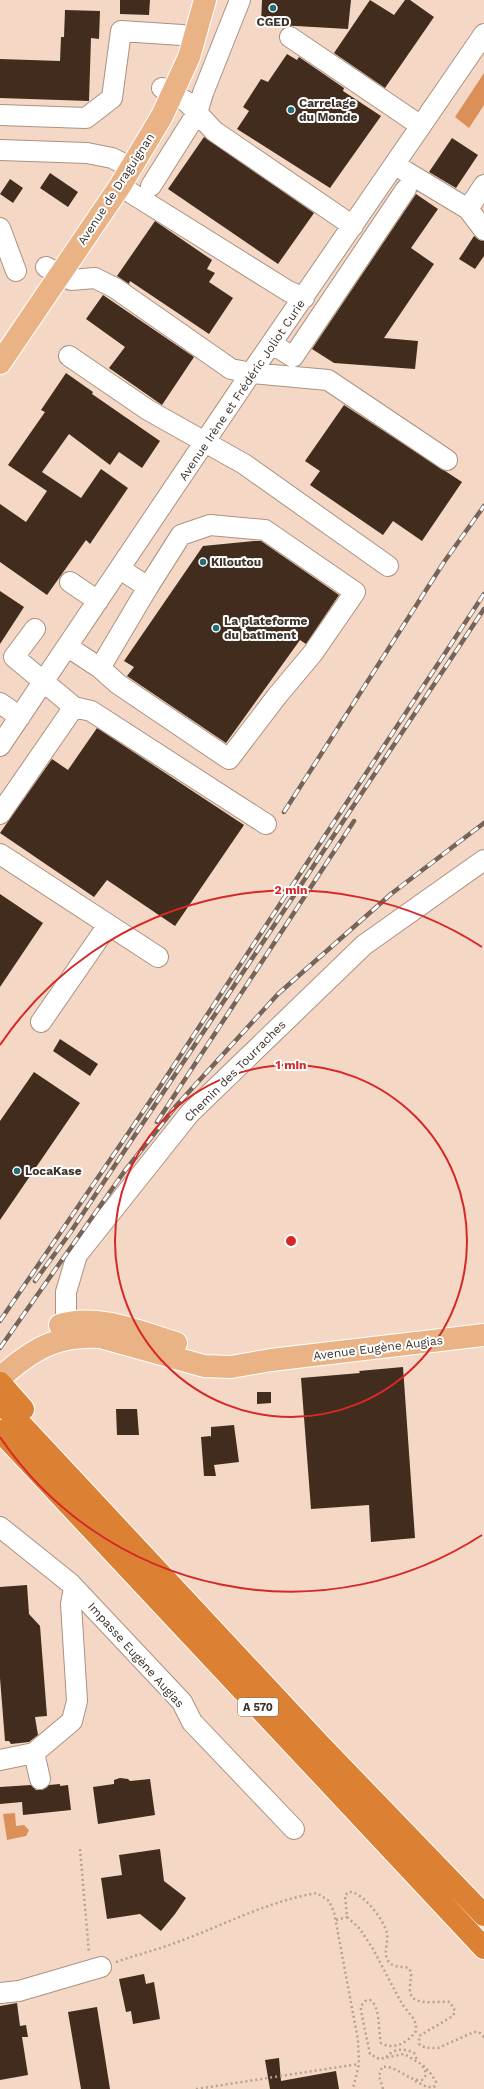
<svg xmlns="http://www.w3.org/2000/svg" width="484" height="2089" font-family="'Work Sans',sans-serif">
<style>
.water{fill:#db9059}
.building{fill:#412c1d}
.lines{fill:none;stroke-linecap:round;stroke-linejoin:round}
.minor-casing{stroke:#ac9280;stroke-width:22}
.major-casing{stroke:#fff;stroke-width:24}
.highway-casing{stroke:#fff;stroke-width:24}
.path{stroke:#b7a192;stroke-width:2.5;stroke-dasharray:2 3;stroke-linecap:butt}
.minor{stroke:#fff;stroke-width:20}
.major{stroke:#eab385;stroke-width:22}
.highway{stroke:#dc8034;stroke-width:22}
.rail-casing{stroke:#75645a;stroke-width:4.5}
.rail{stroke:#fff;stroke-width:3;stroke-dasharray:9;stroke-linecap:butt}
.ring{fill:none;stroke:#d62828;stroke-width:2}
.poi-dot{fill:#236d76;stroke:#fff;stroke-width:1.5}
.labels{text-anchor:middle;stroke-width:4;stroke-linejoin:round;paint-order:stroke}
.shield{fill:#fff;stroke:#77706b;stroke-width:1}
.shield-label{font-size:11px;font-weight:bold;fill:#3d322b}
.poi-label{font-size:12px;font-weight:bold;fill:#3d322b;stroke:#fff;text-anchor:start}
.street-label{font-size:12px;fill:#3d322b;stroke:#fff}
.centre{fill:#d62828;stroke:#fff;stroke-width:2}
.ring-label{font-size:12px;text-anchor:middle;font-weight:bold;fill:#d62828;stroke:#fff;stroke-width:4;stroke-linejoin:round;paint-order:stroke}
</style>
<rect width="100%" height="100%" fill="#f4d8c5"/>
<path class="water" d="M 484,73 L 484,105 L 469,128 L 455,117 Z
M 15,1813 L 16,1826 L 24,1825 L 29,1830 L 26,1836 L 7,1840 L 3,1814 Z"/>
<path class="building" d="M 120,0 L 150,0 L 149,15 L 120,14 Z
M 262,0 L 351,0 L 348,29 L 261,24 Z
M 370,0 L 394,15 L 405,0 L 410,0 L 434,17 L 385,88 L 334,53 Z
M 65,10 L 100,11 L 99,39 L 91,38 L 89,101 L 0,98 L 0,59 L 60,61 L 61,37 L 64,37 Z
M 287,54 L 297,60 L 299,57 L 344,88 L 343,91 L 381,116 L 330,188 L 237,129 L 249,111 L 243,107 L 261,79 L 268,82 Z
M 204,137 L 314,213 L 278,264 L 168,189 Z
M 452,138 L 478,155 L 456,188 L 429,172 Z
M 50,173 L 78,192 L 68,207 L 40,188 Z
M 10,179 L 23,188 L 13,203 L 0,194 Z
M 416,194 L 438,209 L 411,248 L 434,264 L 384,338 L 418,341 L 415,369 L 334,363 L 312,349 Z
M 155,221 L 212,260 L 207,269 L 215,273 L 209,282 L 233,298 L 209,334 L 130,281 L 129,284 L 117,276 Z
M 474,236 L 479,240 L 484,241 L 484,256 L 475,269 L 459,259 Z
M 103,295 L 194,357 L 162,405 L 109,368 L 125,347 L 86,319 Z
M 66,373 L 93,392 L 92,394 L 160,441 L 142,468 L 119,452 L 110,465 L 69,434 L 42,472 L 81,498 L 101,469 L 128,488 L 90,544 L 86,540 L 47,595 L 0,562 L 0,504 L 26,522 L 47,491 L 8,465 L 45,412 L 41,410 Z
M 344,405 L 462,482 L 422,541 L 393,521 L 383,535 L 310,485 L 320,471 L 305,461 Z
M 254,541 L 261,541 L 339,595 L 306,644 L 300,640 L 226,743 L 127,676 L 134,667 L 124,661 L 203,546 Z
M 0,591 L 24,607 L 0,644 Z
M 97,728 L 244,825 L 175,926 L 107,880 L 94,897 L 0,833 L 52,759 L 68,770 Z
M 0,894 L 43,923 L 0,987 Z
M 60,1039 L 98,1064 L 90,1076 L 53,1051 Z
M 34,1072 L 80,1103 L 0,1220 L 0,1121 Z
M 403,1367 L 415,1538 L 371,1542 L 369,1505 L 311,1509 L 301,1378 L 360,1373 L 359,1371 Z
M 257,1392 L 271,1392 L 271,1403 L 257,1404 Z
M 116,1409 L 137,1409 L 139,1435 L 117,1435 Z
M 234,1425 L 239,1462 L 214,1465 L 216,1476 L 204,1476 L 201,1437 L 210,1436 L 211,1437 L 211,1427 Z
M 27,1585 L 29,1614 L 40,1626 L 47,1716 L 35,1717 L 38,1735 L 29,1742 L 11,1744 L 9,1741 L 5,1741 L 0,1678 L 0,1587 Z
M 120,1778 L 128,1779 L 130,1781 L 150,1779 L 155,1815 L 98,1824 L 93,1787 L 114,1784 L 114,1780 Z
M 60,1784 L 60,1786 L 68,1785 L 71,1810 L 23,1815 L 22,1802 L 0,1804 L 0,1787 L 31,1785 L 36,1790 L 42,1790 L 49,1785 Z
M 160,1849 L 164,1881 L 186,1898 L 175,1914 L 161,1931 L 140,1914 L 107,1919 L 101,1878 L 122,1875 L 119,1855 Z
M 144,1974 L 146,1984 L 154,1982 L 160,2019 L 133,2024 L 131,2011 L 126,2012 L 119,1979 Z
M 17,2003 L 20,2026 L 26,2025 L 28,2037 L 22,2037 L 28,2075 L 0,2080 L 0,2006 Z
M 97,2007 L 110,2089 L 81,2089 L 68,2012 Z
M 279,2058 L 281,2081 L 336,2071 L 339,2089 L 270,2089 L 265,2060 Z"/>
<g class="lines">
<g class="minor-casing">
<path id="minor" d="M 290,37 L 421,126
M 162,88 L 187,102 L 214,131 L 353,226
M 0,115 L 86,118 L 112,98 L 121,31 L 182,35 L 195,38
M 0,150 L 87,153 L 112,158 L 132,168
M 395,165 L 468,209 L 484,230
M 120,186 L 288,291 L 304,298
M 151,186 L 197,113 L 203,93 L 240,0
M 468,209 L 484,185
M 0,228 L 16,271
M 46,267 L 71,280 L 95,278 L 115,288 L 231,369 L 251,373 L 328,380 L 447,460
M 272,344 L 293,357 L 406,189
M 69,356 L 148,410 L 244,464 L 388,566
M 70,582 L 98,601
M 68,647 L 100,668 L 148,587 L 120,569
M 100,668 L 118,684 L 229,759 L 277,696 L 313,653 L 355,592 L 265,530 L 210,525 L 181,535 L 148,587
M 0,703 L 20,717
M 74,707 L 91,711 L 266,824
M 0,746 L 251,373 L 484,34
M 0,814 L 74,707 L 14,657 L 35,629
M 0,854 L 158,957
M 41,1022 L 108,925
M 66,1338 L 66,1292 L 77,1255 L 190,1113 L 364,945 L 484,860
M 0,1527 L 70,1583 L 182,1702 L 192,1722 L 294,1829
M 34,1753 L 40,1779
M 0,1760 L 34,1753 L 72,1721 L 77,1701 L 71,1604 L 74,1588
M 0,1993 L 19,1991 L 101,1967"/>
</g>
<g class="major-casing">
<path id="major" d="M 0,363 L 120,186 L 162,116 L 189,57 L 205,0
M 60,1325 C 99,1314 139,1332 176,1343
M 7,1372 C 37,1346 60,1335 100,1337 L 204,1366 L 231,1367 L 271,1360 L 484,1335"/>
</g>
<g class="highway-casing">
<path id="highway" d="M 0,1383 L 23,1409
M 0,1402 L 321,1746 L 484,1915
M 0,1431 L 484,1948"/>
</g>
<path class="path" d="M 80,1849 L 89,1953
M 336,1920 L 347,1917
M 116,1962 C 136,1955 156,1950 175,1943 C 222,1926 268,1901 317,1893 L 329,1901 L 334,1912 L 358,2040 L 359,2064 L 353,2089
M 386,2057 C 395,2048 404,2048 414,2053 L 417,2060
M 415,2081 L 427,2087 L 434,2087 L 436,2082 L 432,2075 L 423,2065
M 196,2089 L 359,2064
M 383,2089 L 379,2076 L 382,2067 C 397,2065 407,2081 422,2080 L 426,2075 L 425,2070 L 421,2064 L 404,2054 L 379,2059 L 370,2054 L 361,2011 L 361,2006 L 365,2001 L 370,2000 C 381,2007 378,2031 381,2043 C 394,2051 408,2042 416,2031 L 416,2024 L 413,2018 L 402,2004 L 373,1949 L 360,1929 L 347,1917 L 345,1895 L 349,1892 C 362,1891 384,1920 387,1933 C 389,1942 382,1954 389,1962 C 394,1968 402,1966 409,1968 C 413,1975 410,1979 410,1987 C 408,2009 437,2000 450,2002 L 455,2011 L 453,2016 L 419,2036 L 419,2044 C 425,2049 430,2048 438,2048 L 474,2032 L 479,2032 L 484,2037"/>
<use href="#minor" class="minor"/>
<use href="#major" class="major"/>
<use href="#highway" class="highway"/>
<g class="rail-casing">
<path id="rail" d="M 284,812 L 444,562 L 484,506
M 157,1122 L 354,821
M 35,1281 L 70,1233 L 484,609
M 0,1321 L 155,1094 L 484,594
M 0,1348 L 124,1172 L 176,1106 L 278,994 L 391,894 L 484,823"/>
</g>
<use href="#rail" class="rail"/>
</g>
<g class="ring">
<circle cx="291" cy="1241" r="176"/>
<path d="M482 1535A351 351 0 0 1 0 1437M0 1045A351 351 0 0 1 482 947"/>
</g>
<g class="poi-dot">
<circle cx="273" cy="8" r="4"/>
<circle cx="291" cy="110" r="4"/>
<circle cx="203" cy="562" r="4"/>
<circle cx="216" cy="628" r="4"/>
<circle cx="17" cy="1171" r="4"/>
</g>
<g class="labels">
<rect class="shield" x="238" y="1698" width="40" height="18" rx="3"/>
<g class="shield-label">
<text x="258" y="1711">A 570</text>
</g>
<g class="poi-label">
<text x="273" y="26" text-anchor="middle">CGED</text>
<text x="299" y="107">Carrelage<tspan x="299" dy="14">du Monde</tspan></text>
<text x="211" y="566">Kiloutou</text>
<text x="224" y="625">La plateforme<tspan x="224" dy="14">du batiment</tspan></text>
<text x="25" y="1175">LocaKase</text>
</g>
<g class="street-label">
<text transform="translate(116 189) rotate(-57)" y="4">Avenue de Draguignan</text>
<text transform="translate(242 390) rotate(-56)" y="4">Avenue Irène et Frédéric Joliot Curie</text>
<text transform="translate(235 1071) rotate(-45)" y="4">Chemin des Tourraches</text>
<text transform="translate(378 1348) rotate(-7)" y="4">Avenue Eugène Augias</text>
<text transform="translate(136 1655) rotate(48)" y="4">Impasse Eugène Augias</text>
</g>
</g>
<circle cx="291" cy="1241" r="6" class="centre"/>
<g class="ring-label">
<text x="291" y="894">2 min</text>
<text x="291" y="1069">1 min</text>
</g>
</svg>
